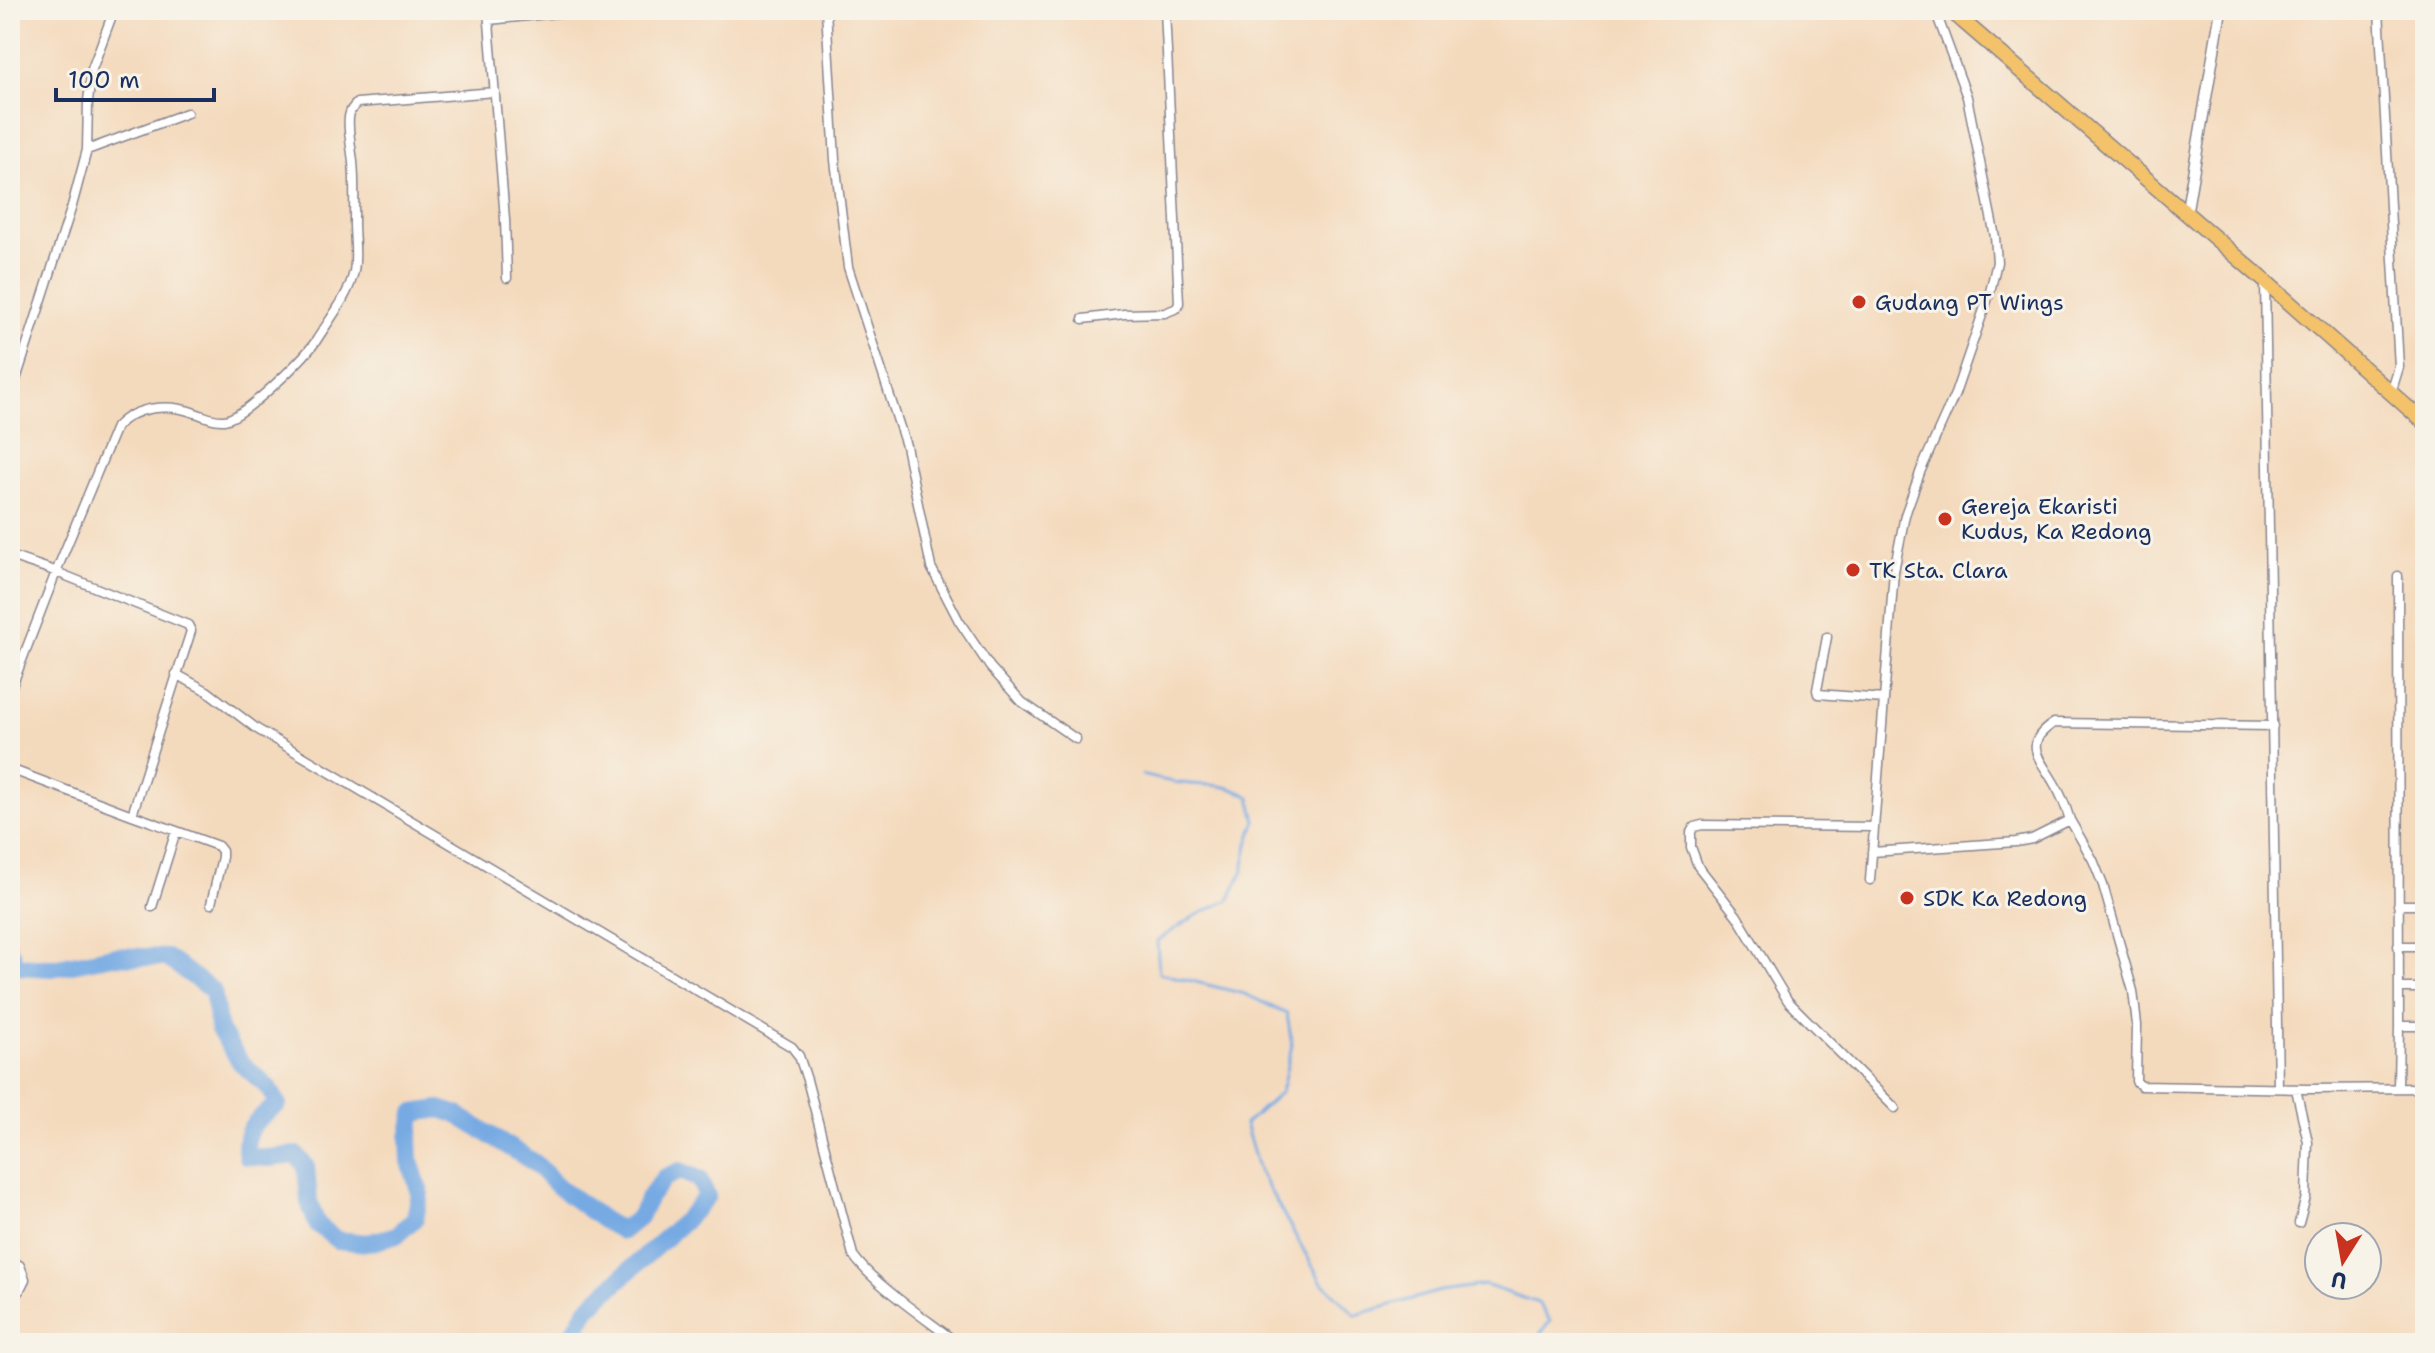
<svg xmlns="http://www.w3.org/2000/svg" width="2435" height="1353" font-family="'Shantell Sans',sans-serif">
<style>
.lines{fill:none;stroke-linecap:round;stroke-linejoin:round}
.stream{stroke:#77aae3;stroke-width:3}
.river{stroke:#77aae3;stroke-width:18}
.minor-casing{stroke:#88848e;stroke-width:11}
.tertiary-casing{stroke:#88848e;stroke-width:13}
.trunk-casing{stroke:#88848e;stroke-width:17}
.minor{stroke:#fff;stroke-width:8}
.tertiary{stroke:#fff;stroke-width:10}
.trunk{stroke:#f3c26a;stroke-width:14}
.poi-dot{fill:#c8321e;stroke:#f7f3e8;stroke-width:3}
.labels{text-anchor:middle;stroke-width:6;stroke-linejoin:round;paint-order:stroke}
.poi-label{font-size:22px;fill:#1b2f5e;stroke:#f7f3e8;text-anchor:start}
</style>
<rect width="100%" height="100%" fill="#f7f3e8"/>
<filter id="ink" filterUnits="userSpaceOnUse"><feTurbulence type="fractalNoise" baseFrequency=".0125" numOctaves="2"/><feDisplacementMap in="SourceGraphic" scale="16" xChannelSelector="R" yChannelSelector="G"/><feConvolveMatrix kernelMatrix="1 2 1 2 8 2 1 2 1" color-interpolation-filters="sRGB"/></filter>
<filter id="wash" filterUnits="userSpaceOnUse"><feTurbulence type="fractalNoise" baseFrequency=".006" numOctaves="4" result="noise"/><feDisplacementMap in="SourceGraphic" scale="32" xChannelSelector="R" yChannelSelector="G"/><feGaussianBlur stdDeviation="1.8" result="paint"/><feColorMatrix in="noise" values="0 0 0 0 0 0 0 0 0 0 0 0 0 0 0 0 0 1.4 0 .05"/><feComposite in="paint" operator="in"/></filter>
<g filter="url(#wash)">
<rect width="100%" height="100%" fill="#f4dabd"/>
<g class="lines">
<path class="stream" d="M 1142,775 C 1155,778 1168,782 1181,783 C 1211,787 1222,781 1250,797 L 1256,820 L 1248,844 L 1243,871 L 1229,900 L 1195,916 L 1157,941 L 1159,973 L 1245,994 L 1287,1014 L 1292,1045 L 1281,1092 L 1245,1124 L 1259,1171 L 1321,1281 L 1356,1315 L 1440,1291 L 1485,1285 L 1538,1303 L 1550,1321 L 1534,1343"/>
<path class="river" d="M 10,951 L 16,966 L 52,968 L 113,956 L 167,958 L 213,991 L 219,1030 L 241,1063 L 268,1087 L 278,1104 C 257,1119 242,1129 247,1156 L 268,1158 L 296,1155 L 306,1166 L 309,1202 L 317,1224 L 337,1240 L 368,1243 L 397,1235 L 415,1218 L 420,1193 L 410,1161 L 409,1138 L 414,1113 L 440,1109 L 456,1114 L 535,1163 L 557,1186 L 603,1220 L 622,1231 L 639,1217 L 649,1197 L 664,1178 L 680,1171 L 699,1179 L 707,1196 L 684,1221 L 588,1308 L 568,1343"/>
</g>
</g>
<g filter="url(#ink)">
<g class="lines">
<g class="minor-casing">
<path id="minor" d="M 488,10 L 505,219 L 507,278
M 826,10 L 835,160 L 848,267 L 906,446 L 931,567 L 959,621 L 990,667 L 1022,702 L 1076,739
M 2379,10 L 2399,367 L 2391,393
M 489,20 L 586,10
M 87,150 L 187,113
M 2265,282 L 2278,1088
M 1083,319 L 1124,314 L 1165,313 L 1177,308 L 1179,303 L 1165,10
M 10,398 L 72,206 L 87,150 L 88,101 L 92,69 L 114,10
M 10,556 L 49,569 L 188,625 L 191,631 L 132,815 L 10,769
M 1827,637 L 1817,690 L 1818,694 L 1884,699
M 176,674 L 207,691 L 257,729 L 792,1047 L 799,1056 L 807,1080 L 853,1255 C 873,1284 928,1320 957,1343
M 10,691 L 56,572 L 116,427 C 135,406 169,403 195,413 C 205,416 213,421 224,420 C 244,418 304,358 316,341 C 329,320 349,296 354,271 C 357,254 354,240 354,223 C 354,202 355,182 353,162 C 352,150 346,123 350,113 C 351,109 354,106 357,103 L 495,92
M 132,815 L 218,846 L 222,851 L 222,857 L 211,904
M 2070,820 C 2066,807 2061,794 2054,783 C 2040,758 2021,744 2054,723 L 2273,726
M 1874,827 L 1702,825 L 1694,827 L 1691,832 L 1691,847 L 1698,866 L 1737,916 L 1788,1001 L 1895,1108
M 1872,852 L 2016,842 L 2032,839 L 2070,820 L 2093,860 L 2103,885 L 2133,991 L 2137,1025 L 2136,1081 L 2141,1086 L 2308,1089 L 2425,1088
M 1870,880 L 1894,571 L 1905,515 L 1921,470 L 1955,394 L 1990,292 L 1997,262 L 1995,237 L 1967,97 L 1935,10
M 2398,905 L 2425,905
M 152,907 L 176,831
M 2398,946 L 2425,946
M 2399,988 L 2425,988
M 2399,1026 L 2425,1026
M 2398,1087 L 2399,1026 L 2398,576
M 2296,1089 L 2308,1142 L 2306,1197 L 2299,1223"/>
</g>
<g class="tertiary-casing">
<path id="tertiary" d="M 2186,215 L 2221,10
M 10,1262 L 19,1266 L 24,1279 L 10,1307"/>
</g>
<g class="trunk-casing">
<path id="trunk" d="M 1950,10 L 2265,281 L 2425,423"/>
</g>
<use href="#minor" class="minor"/>
<use href="#tertiary" class="tertiary"/>
<use href="#trunk" class="trunk"/>
</g>
</g>
<g class="poi-dot">
<circle cx="1859" cy="302" r="8"/>
<circle cx="1945" cy="519" r="8"/>
<circle cx="1853" cy="570" r="8"/>
<circle cx="1907" cy="898" r="8"/>
</g>
<g class="labels">
<g class="poi-label">
<text x="1875" y="310">Gudang PT Wings</text>
<text x="1961" y="514">Gereja Ekaristi<tspan x="1961" dy="25">Kudus, Ka Redong</tspan></text>
<text x="1869" y="578">TK Sta. Clara</text>
<text x="1923" y="906">SDK Ka Redong</text>
</g>
</g>
<rect width="2435" height="1353" fill="none" stroke="#f7f3e8" stroke-width="40"/>
<g transform="translate(2343 1261) rotate(191)"><circle r="38" fill="#f7f3e8" stroke="#9fa5b1" stroke-width="2"/>
<path d="M0-6L14 30L0 20L-14 30Z" fill="#c8321e"/>
<text y="-12" font-size="22" font-weight="bold" text-anchor="middle" fill="#1b2f5e">U</text>
</g>
<path d="M56 88v12h158v-12" fill="none" stroke="#1b2f5e" stroke-width="4"/>
<text x="68" y="88" font-size="24" fill="#1b2f5e" stroke="#f7f3e8" stroke-width="6" paint-order="stroke">100 m</text>
</svg>
